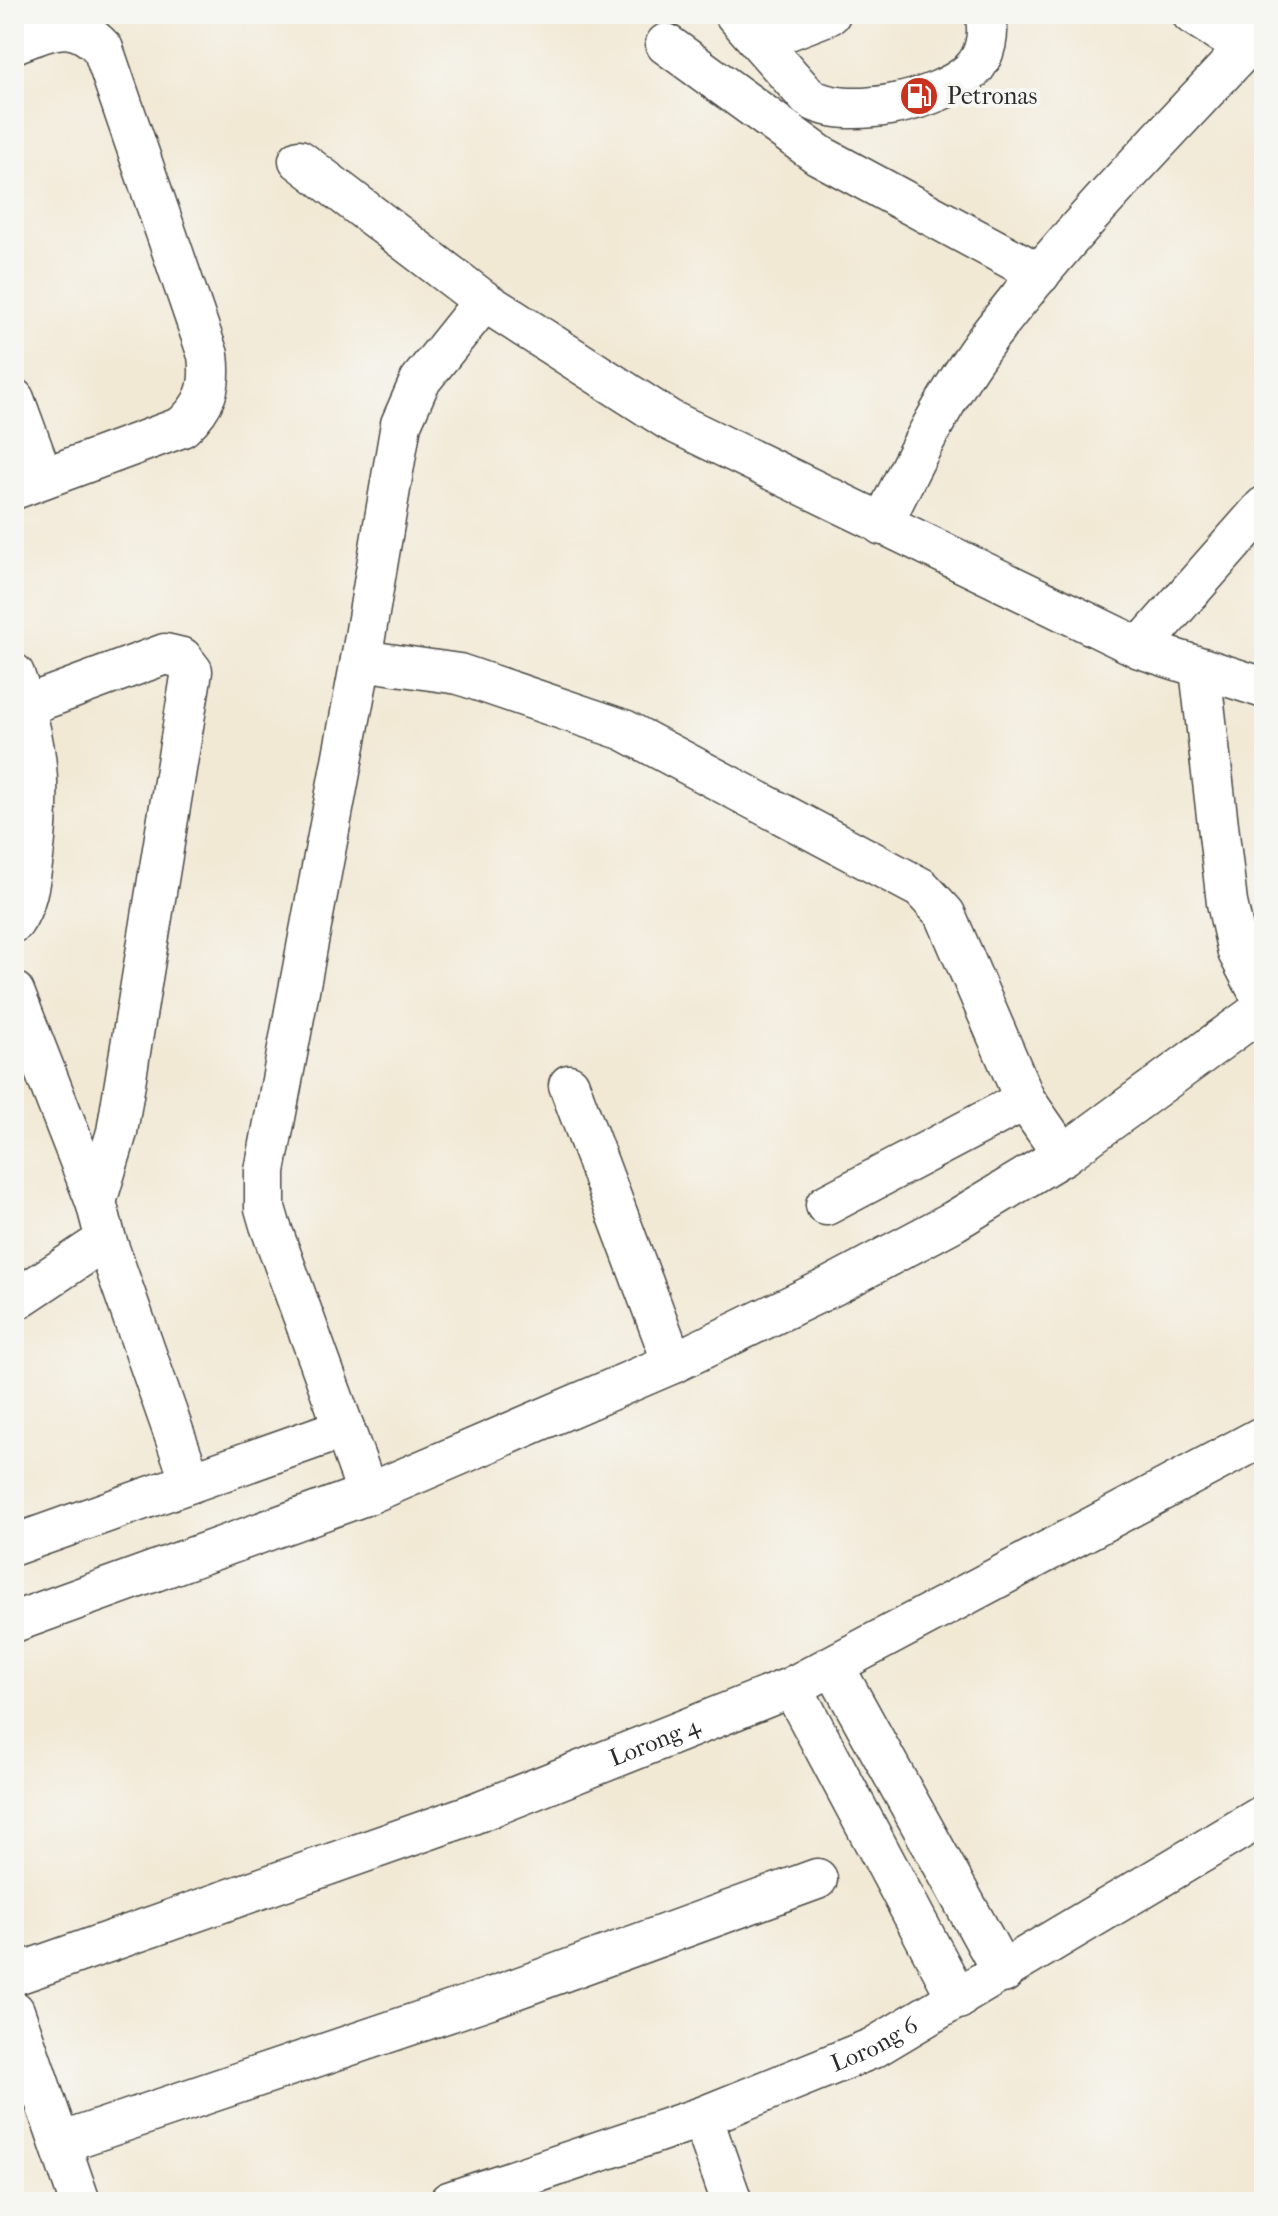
<svg xmlns="http://www.w3.org/2000/svg" width="1278" height="2216" font-family="'IM FELL French Canon',serif">
<style>
.lines{fill:none;stroke-linecap:round;stroke-linejoin:round}
.minor-casing{stroke:#494844;stroke-width:43}
.minor{stroke:#fff;stroke-width:40}
.labels{text-anchor:middle;stroke-width:8;stroke-linejoin:round;paint-order:stroke}
.poi-label{font-size:24px;fill:#2b2b2b;stroke:#f6f6f2;text-anchor:start}
.street-label{font-size:24px;fill:#2b2b2b;stroke:#f6f6f2}
</style>
<rect width="100%" height="100%" fill="#f6f6f2"/>
<filter id="ink" filterUnits="userSpaceOnUse"><feTurbulence type="fractalNoise" baseFrequency=".0125" numOctaves="2"/><feDisplacementMap in="SourceGraphic" scale="16" xChannelSelector="R" yChannelSelector="G"/><feConvolveMatrix kernelMatrix="1 2 1 2 8 2 1 2 1" color-interpolation-filters="sRGB"/></filter>
<filter id="wash" filterUnits="userSpaceOnUse"><feTurbulence type="fractalNoise" baseFrequency=".006" numOctaves="4" result="noise"/><feDisplacementMap in="SourceGraphic" scale="32" xChannelSelector="R" yChannelSelector="G"/><feGaussianBlur stdDeviation="1.8" result="paint"/><feColorMatrix in="noise" values="0 0 0 0 0 0 0 0 0 0 0 0 0 0 0 0 0 1.4 0 .05"/><feComposite in="paint" operator="in"/></filter>
<g filter="url(#wash)">
<rect width="100%" height="100%" fill="#f2e9d5"/>
</g>
<g filter="url(#ink)">
<g class="lines">
<g class="minor-casing">
<g id="minor">
<path d="M 735,14 L 808,97 C 844,122 940,101 971,71 C 986,57 990,32 985,14"/>
<path d="M 1192,14 L 1245,48"/>
<path d="M 760,41 L 830,14"/>
<path d="M 14,43 C 52,29 73,16 103,49 L 208,355 C 212,387 206,405 182,427 L 14,489"/>
<path d="M 666,44 L 819,155 L 1040,274"/>
<path d="M 299,160 L 484,301 L 669,420 L 1140,648 L 1264,688"/>
<path d="M 14,399 L 43,478"/>
<path d="M 882,525 C 913,461 947,392 990,335 C 1072,228 1172,128 1264,28"/>
<path d="M 1140,648 L 1264,507"/>
<path d="M 361,660 L 459,674 L 624,730 L 921,888 L 945,914 L 1025,1100 L 1063,1155"/>
<path d="M 1200,669 L 1227,903 L 1238,952 L 1264,1002"/>
<path d="M 14,674 C 38,744 42,783 33,857 C 30,878 27,904 14,922"/>
<path d="M 14,710 L 165,654 L 182,658 L 192,671 L 117,1132 L 96,1202"/>
<path d="M 14,992 L 96,1202 L 106,1240 L 191,1482"/>
<path d="M 569,1085 L 673,1363"/>
<path d="M 826,1205 L 1025,1100"/>
<path d="M 14,1301 L 106,1240"/>
<path d="M 368,1494 L 270,1225 L 265,1208 L 265,1171 L 361,660 L 401,424 L 420,381 L 484,301"/>
<path d="M 14,1545 L 344,1428"/>
<path d="M 14,1622 L 368,1494 L 673,1363 L 830,1287 L 954,1221 L 1063,1155 L 1264,1008"/>
<path d="M 834,1667 L 1003,1973"/>
<path d="M 792,1687 L 958,1999"/>
<path id="s1" d="M 14,1975 L 470,1815 L 792,1687 L 1264,1436"/>
<path d="M 14,2011 L 80,2202"/>
<path d="M 702,2117 L 732,2202"/>
<path d="M 60,2143 L 493,1997 L 817,1879"/>
<path id="s2" d="M 449,2202 L 702,2117 L 873,2048 L 1264,1815"/>
</g>
</g>
<use href="#minor" class="minor"/>
</g>
</g>
<defs>
<g id="fuel-disc" transform="scale(2)"><circle r="9.5" fill="#c8321e" stroke="#f6f6f2"/><path d="M-5.5-6h7V0h2V4h1.3V-2.5L3-4.5l.8-.8L6-3V5H2.5V1h-1V6h-7ZM-4.2-4.7v3.2H.2V-4.7Z" fill="#fff"/></g>
</defs>
<g fill-rule="evenodd">
<use href="#fuel-disc" x="919" y="96"/>
</g>
<g class="labels">
<g class="poi-label">
<text x="947" y="104">Petronas</text>
</g>
<g class="street-label">
<text dy="8" stroke="none"><textPath href="#s1" startOffset="682">Lorong 4</textPath></text>
<text dy="8" stroke="none"><textPath href="#s2" startOffset="454">Lorong 6</textPath></text>
</g>
</g>
<rect width="1278" height="2216" fill="none" stroke="#f6f6f2" stroke-width="48"/>
</svg>
